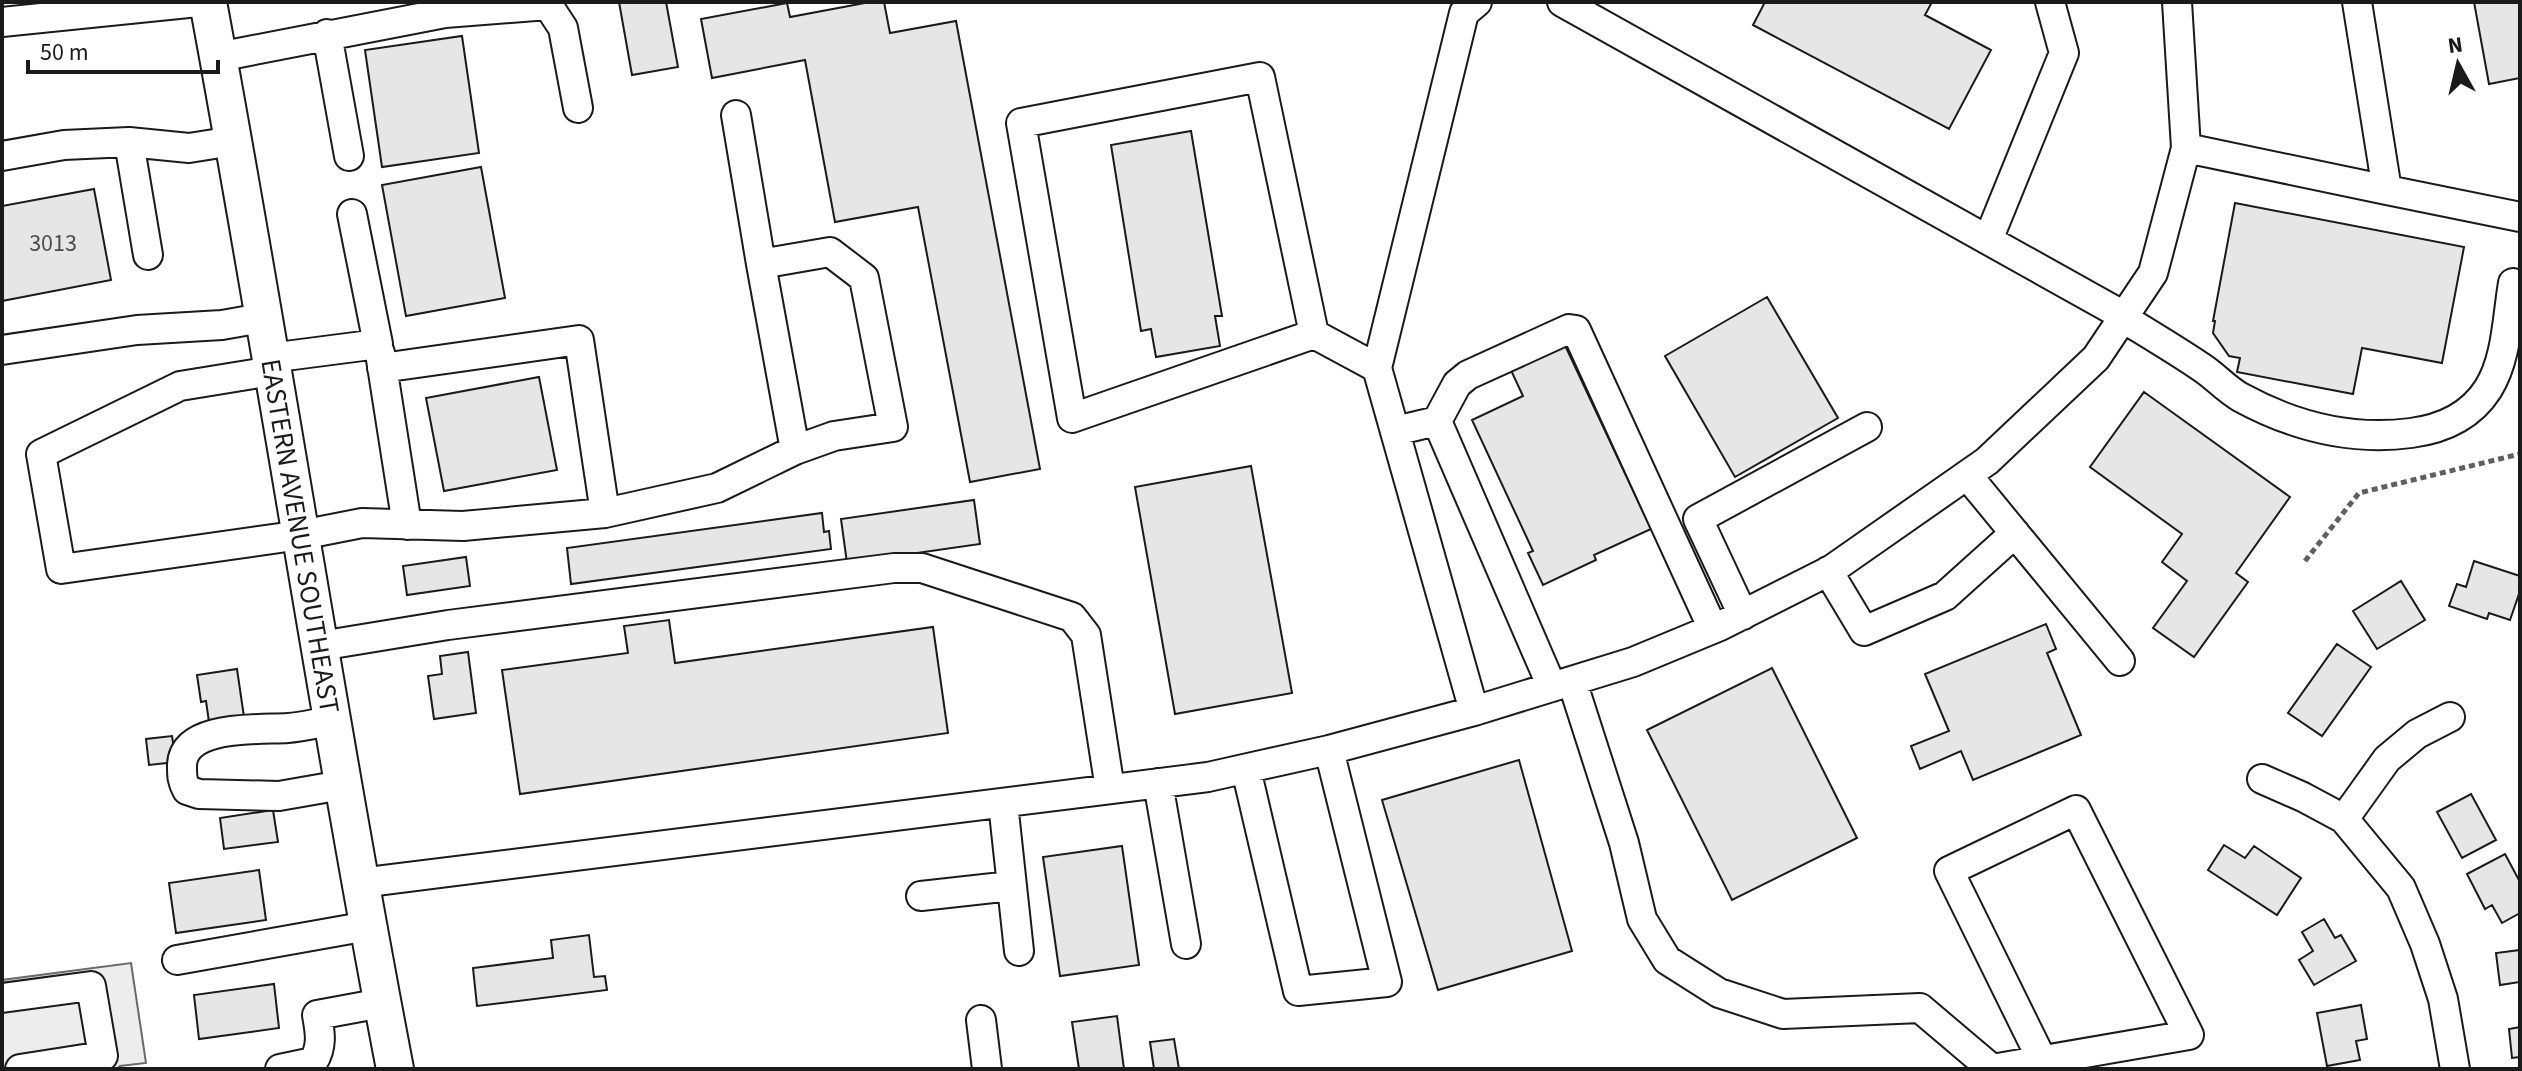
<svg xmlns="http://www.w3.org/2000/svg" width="2522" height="1071" font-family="'Source Sans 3',sans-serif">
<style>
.parking{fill:#ededed;stroke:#6a6a6a;stroke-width:2}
.building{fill:#e6e6e6;stroke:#1a1a1a;stroke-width:2}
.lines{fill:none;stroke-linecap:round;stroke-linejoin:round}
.minor-casing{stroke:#1a1a1a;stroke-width:32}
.major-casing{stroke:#1a1a1a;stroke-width:40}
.path{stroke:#5f5f5f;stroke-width:5;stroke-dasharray:6 4;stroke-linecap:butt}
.minor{stroke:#fff;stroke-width:28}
.major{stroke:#fff;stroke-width:36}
.labels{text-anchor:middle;stroke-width:6;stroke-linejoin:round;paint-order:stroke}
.number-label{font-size:24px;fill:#4d4d4d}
.street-label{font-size:28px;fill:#1a1a1a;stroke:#fff}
</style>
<rect width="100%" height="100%" fill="#fff"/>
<path class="parking" d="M 131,963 L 146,1063 L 120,1066 L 117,1069 L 2,1069 L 2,980 Z"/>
<path class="building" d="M 619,2 L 666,2 L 678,67 L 632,75 Z
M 870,2 L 884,2 L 890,33 L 956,21 L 1040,469 L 970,482 L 918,207 L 835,222 L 805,60 L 712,78 L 701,19 L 787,3 L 790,17 Z
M 1765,2 L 1932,2 L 1925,15 L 1991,50 L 1949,129 L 1753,25 Z
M 2474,2 L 2520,2 L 2520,78 L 2489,84 Z
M 462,36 L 479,153 L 382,167 L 365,50 Z
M 1191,131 L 1222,316 L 1215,316 L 1220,346 L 1156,357 L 1151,329 L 1141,331 L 1111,145 Z
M 481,167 L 505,298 L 406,316 L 382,185 Z
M 94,189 L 111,280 L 2,301 L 2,206 Z
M 2235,203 L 2464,247 L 2442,363 L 2362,348 L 2353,394 L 2237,372 L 2240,358 L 2229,356 L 2213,333 L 2215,321 L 2213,321 Z
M 1767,297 L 1838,418 L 1735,477 L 1665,356 Z
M 1563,341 L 1651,529 L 1594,555 L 1596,560 L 1543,585 L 1528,553 L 1533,551 L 1472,420 L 1523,396 L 1509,366 Z
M 539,377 L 557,470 L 444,491 L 426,398 Z
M 2144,392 L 2290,497 L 2236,573 L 2248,582 L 2194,657 L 2153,628 L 2187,581 L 2162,562 L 2182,534 L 2090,467 Z
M 1251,466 L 1292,693 L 1175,714 L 1135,487 Z
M 974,500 L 980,544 L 847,563 L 841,519 Z
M 822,513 L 824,532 L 829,531 L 831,549 L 571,584 L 567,548 Z
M 466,557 L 470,586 L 407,595 L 403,566 Z
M 2474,561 L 2520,576 L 2520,591 L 2510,620 L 2489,613 L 2487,619 L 2449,606 L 2457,584 L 2466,587 Z
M 2401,581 L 2425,620 L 2377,649 L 2353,611 Z
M 669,620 L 675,663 L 933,627 L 948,733 L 520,794 L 502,670 L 628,653 L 624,626 Z
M 2046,624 L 2056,649 L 2047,653 L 2081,735 L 1973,780 L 1961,751 L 1920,769 L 1911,746 L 1949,731 L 1925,674 Z
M 2337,644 L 2371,667 L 2322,736 L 2288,713 Z
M 468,652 L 476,713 L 434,719 L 428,676 L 442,674 L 440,656 Z
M 1772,668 L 1857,838 L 1732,900 L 1647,730 Z
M 237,669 L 244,717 L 209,722 L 206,701 L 201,702 L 197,675 Z
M 172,736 L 176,762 L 149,765 L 146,739 Z
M 1519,760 L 1572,951 L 1438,990 L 1382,800 Z
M 2471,794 L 2496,840 L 2462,858 L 2437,812 Z
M 273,810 L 278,842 L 224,849 L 220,818 Z
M 2224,845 L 2245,858 L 2254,846 L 2301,878 L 2277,915 L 2208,870 Z
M 1122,846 L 1139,965 L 1060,976 L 1043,857 Z
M 2505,854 L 2520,882 L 2520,913 L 2502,923 L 2492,905 L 2485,909 L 2467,874 Z
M 259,870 L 266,920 L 176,933 L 169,883 Z
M 2324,919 L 2335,938 L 2341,935 L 2356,961 L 2314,985 L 2299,960 L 2313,951 L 2302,932 Z
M 589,935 L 594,977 L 605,976 L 607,990 L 477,1006 L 473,968 L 553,958 L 551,940 Z
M 2520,950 L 2520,982 L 2500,985 L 2496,953 Z
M 274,984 L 279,1028 L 199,1039 L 194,995 Z
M 2361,1005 L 2367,1039 L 2356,1041 L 2360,1060 L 2327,1066 L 2317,1013 Z
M 1117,1016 L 1124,1069 L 1079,1069 L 1072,1022 Z
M 2520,1027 L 2520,1057 L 2512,1058 L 2509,1029 Z
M 1174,1039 L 1179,1069 L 1154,1069 L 1150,1042 Z"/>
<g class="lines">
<g class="minor-casing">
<path id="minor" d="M 1562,2 L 2124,316
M 2357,2 L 2387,190 L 2520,217
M 2,22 L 198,2
M 327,34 L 349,156
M 218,57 L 445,13 L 548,5 L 563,28 L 578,108
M 129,142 L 148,255
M 2186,148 L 2387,190
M 2,156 L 64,145 L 129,142 L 189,148 L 233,141
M 1988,240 L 2064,53 L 2050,2
M 761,264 L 795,450
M 2123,318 C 2149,334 2176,350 2201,367 C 2215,376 2226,389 2240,397 C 2293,426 2350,441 2411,433 C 2442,429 2470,417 2488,389 C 2507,359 2507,318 2513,283
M 1314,334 L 1260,77 L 1021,123 L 1072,418 L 1314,334 L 1377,368
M 2,350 L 137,330 L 222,325 L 262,318
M 380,353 L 407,525
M 270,358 L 378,344 L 352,214
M 382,368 L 579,340 L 605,513
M 272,371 L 180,386 L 41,454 L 61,569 L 301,535 L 362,523 L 463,526 L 605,513 L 717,488 L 795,450 L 834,436 L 893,427 L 864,278 L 830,252 L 761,264 L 736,115
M 1437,421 L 1457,384 L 1468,375 L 1569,329 L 1576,330 L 1713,629
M 1395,431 L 1437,421 L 1552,687
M 1967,475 L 2120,661
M 1828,571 L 1864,631 L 1945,596 L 2015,533
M 1743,615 L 1698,519 L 1867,427
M 320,646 L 448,625 L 894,568 L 922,568 L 1072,617 L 1086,635 L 1110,789
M 1572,681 L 1624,843 L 1642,919 L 1667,960 L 1719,993 L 1783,1014 L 1920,1008 L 1992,1069
M 1474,711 L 1377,368 L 1464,13 L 1477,2
M 332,721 C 317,723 303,727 288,728 C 259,730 182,724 182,766 C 182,776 182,781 187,790 L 199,794 L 279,796 L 342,785
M 1246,769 L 1298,991 L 1387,982 L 1329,750
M 2262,779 L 2303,797 L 2344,819 L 2401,888 L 2425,944 L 2443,999 L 2455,1069
M 1158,783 L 1186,944
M 1003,803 L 1019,951
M 2344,819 L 2387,759 L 2417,734 L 2450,717
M 360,883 L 1208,777 L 1329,750 L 1474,711 L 1633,662 L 1720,626 L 1831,570 L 1987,461 L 2096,358 L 2153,273 L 2186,148 L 2177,2
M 921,896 L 1011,886
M 177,960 L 368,926
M 2,998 L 91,986 L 103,1056 L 20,1069
M 981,1020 L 987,1069
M 280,1069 L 313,1062 C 323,1046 320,1032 317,1015 L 382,1003
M 1992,1069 L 2189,1035 L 2076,810 L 1949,871 L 2042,1060"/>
</g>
<g class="major-casing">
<g id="major">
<path id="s1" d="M 208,2 C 274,357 327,714 395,1069"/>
</g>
</g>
<path class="path" d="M 2305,561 L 2359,493 L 2520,454"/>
<use href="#minor" class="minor"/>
<use href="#major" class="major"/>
</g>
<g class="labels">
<g class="number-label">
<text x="53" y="251">3013</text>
</g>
<g class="street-label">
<text dy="10" stroke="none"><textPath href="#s1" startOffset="542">EASTERN AVENUE SOUTHEAST</textPath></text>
</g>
</g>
<rect width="2522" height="1071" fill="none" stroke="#1a1a1a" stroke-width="8"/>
<g transform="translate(2458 64) rotate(352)" stroke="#ffffff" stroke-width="6" paint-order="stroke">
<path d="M0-6L14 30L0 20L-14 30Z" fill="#1a1a1a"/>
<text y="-12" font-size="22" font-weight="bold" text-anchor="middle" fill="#1a1a1a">N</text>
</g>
<path d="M28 60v12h190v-12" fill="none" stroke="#1a1a1a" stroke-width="4"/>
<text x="40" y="60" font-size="24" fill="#1a1a1a" stroke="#ffffff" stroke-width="6" paint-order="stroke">50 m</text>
</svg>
